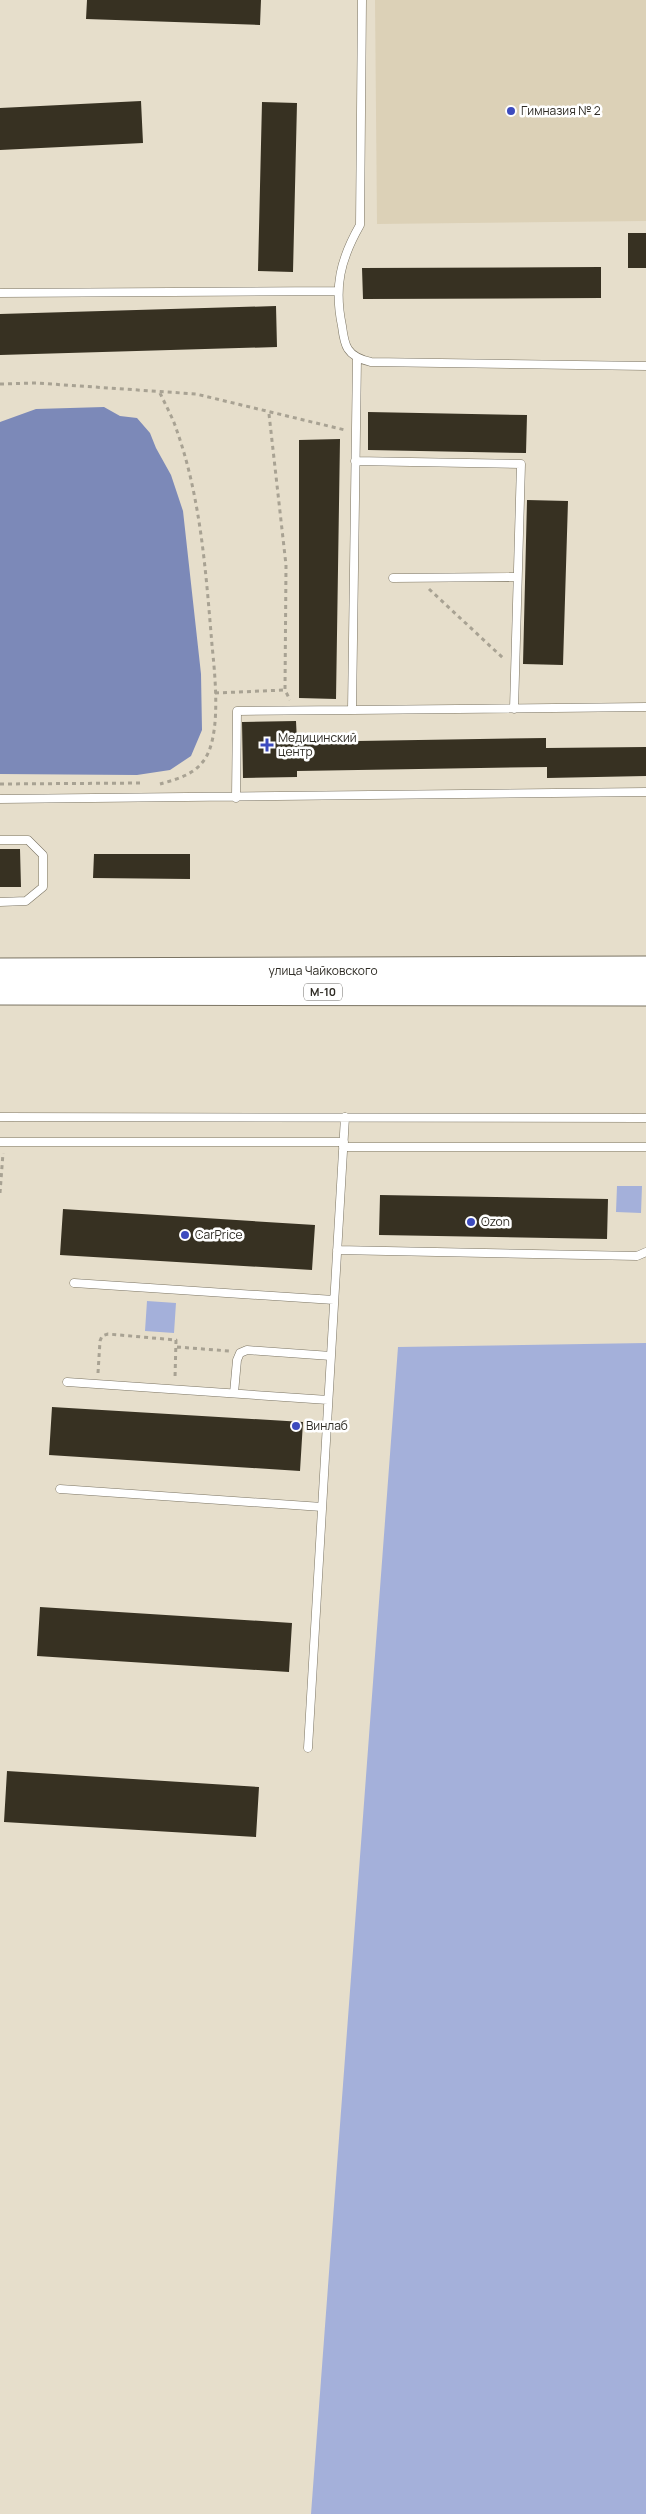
<svg xmlns="http://www.w3.org/2000/svg" width="646" height="2514" font-family="Manrope,sans-serif">
<style>
.built{fill:#dcd1b7}
.green{fill:#a4b0da}
.water{fill:#7c89b8}
.building{fill:#373122}
.lines{fill:none;stroke-linecap:round;stroke-linejoin:round}
.service-casing{stroke:#7b7463;stroke-width:9}
.trunk-casing{stroke:#7b7463;stroke-width:27}
.path{stroke:#a8a293;stroke-width:3;stroke-dasharray:4 4;stroke-linecap:butt}
.service{stroke:#fff;stroke-width:8}
.trunk{stroke:#fff;stroke-width:25}
.poi-dot{fill:#3d4bbe;stroke:#fff;stroke-width:2}
.labels{text-anchor:middle;stroke-width:5;stroke-linejoin:round;paint-order:stroke}
.shield{fill:#fff;stroke:#6d6b66;stroke-width:1}
.shield-label{font-size:11px;font-weight:bold;fill:#2f2c25}
.poi-label{font-size:12px;fill:#2f2c25;stroke:#fff;text-anchor:start}
.street-label{font-size:12px;fill:#2f2c25;stroke:#fff}
</style>
<rect width="100%" height="100%" fill="#e6decb"/>
<path class="built" d="M 375,0 L 646,0 L 646,221 L 377,224 Z"/>
<path class="green" d="M 617,1186 L 642,1186 L 641,1213 L 616,1212 Z
M 147,1301 L 176,1303 L 174,1333 L 145,1331 Z
M 646,1343 L 646,2514 L 311,2514 L 398,1347 Z"/>
<path class="water" d="M 104,407 L 120,416 L 137,418 L 150,433 L 156,448 L 171,475 L 183,511 L 201,674 L 202,730 L 191,756 L 170,770 L 137,775 L 0,774 L 0,422 L 36,409 Z"/>
<path class="building" d="M 87,0 L 261,0 L 260,25 L 86,19 Z
M 141,101 L 143,143 L 0,150 L 0,108 Z
M 262,102 L 297,103 L 293,272 L 258,271 Z
M 628,233 L 646,233 L 646,268 L 628,268 Z
M 601,267 L 601,298 L 363,299 L 362,268 Z
M 276,306 L 277,347 L 0,355 L 0,314 Z
M 368,412 L 527,415 L 526,453 L 368,450 Z
M 340,439 L 336,699 L 299,698 L 299,440 Z
M 527,500 L 568,501 L 563,665 L 523,664 Z
M 296,721 L 297,742 L 546,738 L 546,748 L 646,747 L 646,776 L 547,778 L 547,767 L 297,771 L 297,777 L 243,778 L 242,722 Z
M 0,849 L 20,849 L 21,887 L 0,887 Z
M 94,854 L 190,854 L 190,879 L 93,878 Z
M 380,1195 L 608,1199 L 607,1239 L 379,1235 Z
M 63,1209 L 315,1225 L 312,1270 L 60,1255 Z
M 52,1407 L 303,1422 L 300,1471 L 49,1455 Z
M 40,1607 L 292,1623 L 289,1672 L 37,1656 Z
M 7,1771 L 259,1787 L 256,1837 L 4,1822 Z"/>
<g class="lines">
<g class="service-casing">
<path id="service" d="M 362,0 L 360,225 C 340,260 334,287 342,326 C 343,334 344,343 348,349 C 353,357 362,360 371,362 L 646,366
M 0,293 L 337,291
M 357,358 L 352,710 L 646,707
M 355,461 L 521,464 L 514,709
M 393,578 L 517,577
M 236,798 L 237,711 L 352,710
M 0,799 L 646,792
M 0,840 L 28,840 L 43,855 L 43,887 L 26,901 L 0,902
M 0,1117 L 646,1118
M 0,1142 L 344,1142
M 343,1147 L 646,1147
M 337,1250 L 637,1256 L 646,1252
M 74,1283 L 334,1300
M 67,1382 L 328,1400
M 234,1393 L 237,1360 L 240,1353 L 247,1350 L 331,1356
M 60,1489 L 322,1507
M 308,1748 L 345,1117"/>
</g>
<g class="trunk-casing">
<path id="trunk" d="M 0,971 L 646,969
M 0,992 L 646,993"/>
</g>
<path class="path" d="M 0,384 L 36,383 L 196,394 L 345,430
M 160,393 C 166,406 173,418 177,431 C 201,499 206,574 212,645 C 215,675 220,723 209,751 C 200,773 181,778 160,784
M 269,414 L 286,565 L 285,690 L 290,700
M 429,589 L 503,658
M 215,693 L 285,690
M 0,784 L 144,783
M 0,1193 L 3,1153
M 177,1347 L 229,1351
M 98,1373 L 100,1341 L 102,1336 L 108,1334 L 176,1340 L 175,1378"/>
<use href="#service" class="service"/>
<use href="#trunk" class="trunk"/>
</g>
<g class="poi-dot">
<circle cx="511" cy="111" r="5"/>
<path d="M264.5 737.5h5v5h5v5h-5v5h-5v-5h-5v-5h5z"/>
<circle cx="471" cy="1222" r="5"/>
<circle cx="185" cy="1235" r="5"/>
<circle cx="296" cy="1426" r="5"/>
</g>
<g class="labels">
<rect class="shield" x="304" y="983.5" width="38" height="17" rx="4"/>
<g class="shield-label">
<text x="323" y="996">М-10</text>
</g>
<g class="poi-label">
<text x="521" y="115">Гимназия № 2</text>
<text x="278" y="742">Медицинский<tspan x="278" dy="14">центр</tspan></text>
<text x="481" y="1226">Ozon</text>
<text x="195" y="1239">CarPrice</text>
<text x="306" y="1430">Винлаб</text>
</g>
<g class="street-label">
<text x="323" y="975">улица Чайковского</text>
</g>
</g>
</svg>
